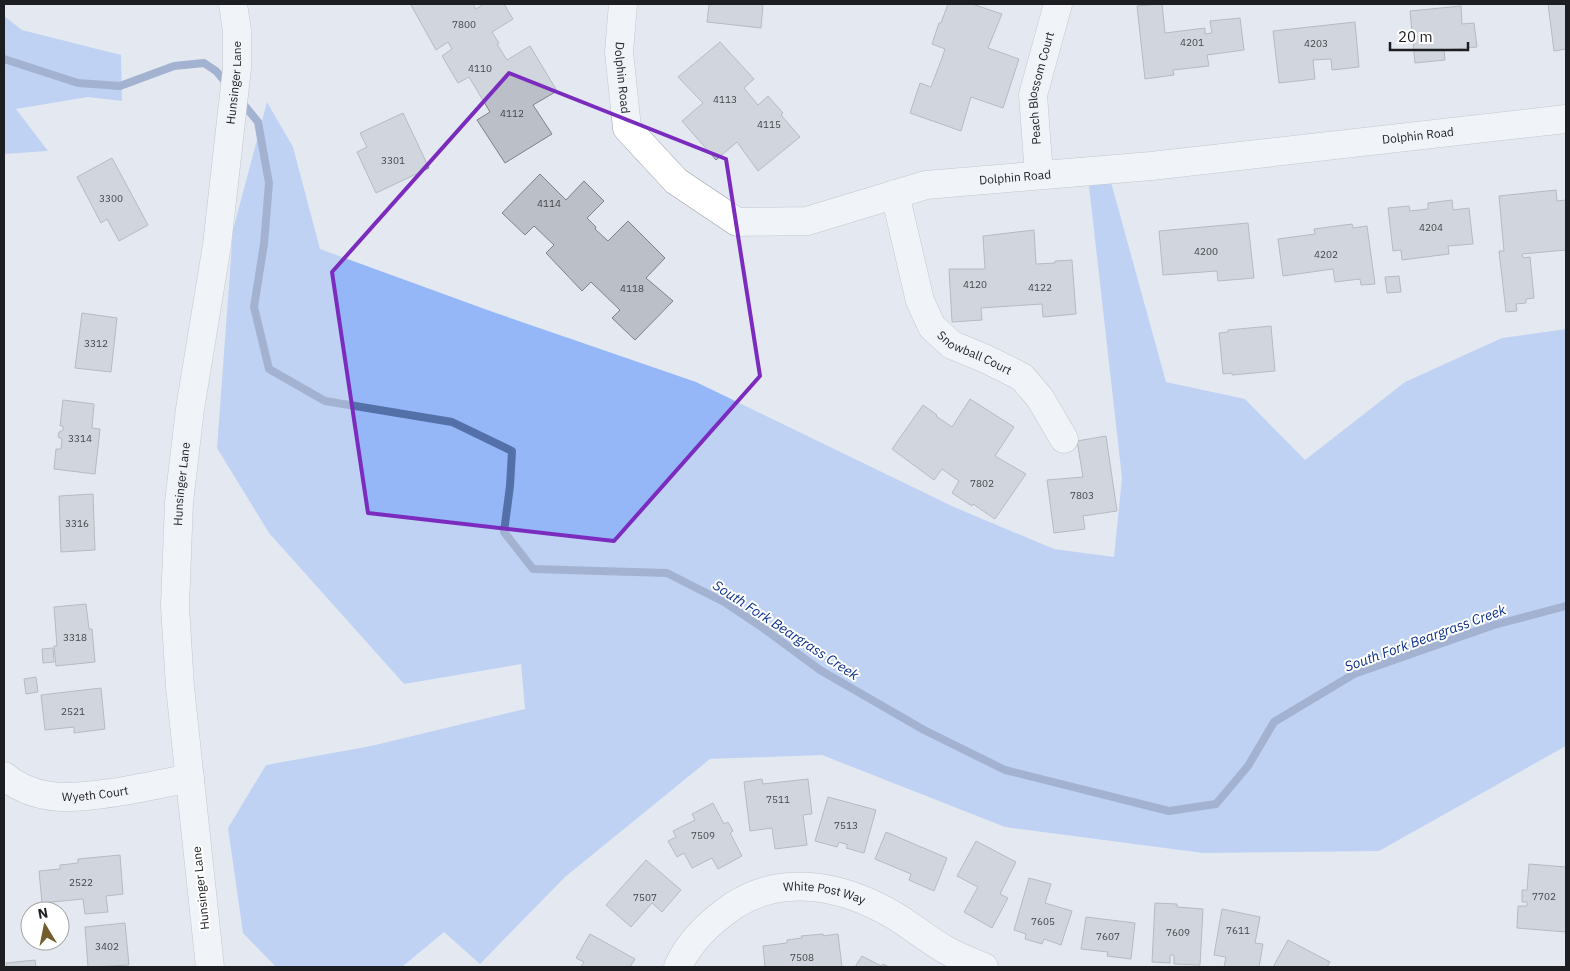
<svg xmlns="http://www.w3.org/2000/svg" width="1570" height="971" font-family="'IBM Plex Sans',sans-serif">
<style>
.forest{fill:#95b7f8}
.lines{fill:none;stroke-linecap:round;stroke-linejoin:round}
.stream{stroke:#5470a9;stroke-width:8}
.building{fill:#bbbfc7;stroke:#7e828a}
.minor-casing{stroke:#9a9ea6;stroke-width:29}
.minor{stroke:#fff;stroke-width:28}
.marked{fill:none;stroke:#7b2cbf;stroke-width:4;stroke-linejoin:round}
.labels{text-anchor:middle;stroke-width:4;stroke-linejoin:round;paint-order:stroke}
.number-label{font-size:10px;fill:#44464a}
.street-label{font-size:12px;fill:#1d1e21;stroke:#fff}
.water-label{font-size:14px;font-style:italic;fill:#0a2f8a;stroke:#fff}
</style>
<rect width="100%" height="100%" fill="#e4e9f1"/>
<path class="forest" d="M 4,16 L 22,30 L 121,55 L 122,101 L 88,97 L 16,109 L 48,151 L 4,154 Z
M 267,102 L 293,147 L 320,249 L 493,312 L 696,382 L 954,507 L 1054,549 L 1114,557 L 1122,478 L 1089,186 L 1111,182 L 1166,382 L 1245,399 L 1305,460 L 1405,382 L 1502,338 L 1566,329 L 1566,746 L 1379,851 L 1203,853 L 1005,827 L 822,755 L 710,759 L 565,877 L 480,964 L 444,932 L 402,967 L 276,967 L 243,933 L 228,828 L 266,765 L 371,746 L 525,709 L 521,664 L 404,684 L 269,533 L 217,448 L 233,230 Z"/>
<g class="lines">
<path class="stream" d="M 4,59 L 78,83 L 120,86 L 174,66 L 204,63 L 216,71 L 228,85
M 240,100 L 258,122 L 269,183 L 264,244 L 254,307 L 269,369 L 325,401 L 452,422 L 512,451 L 510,486 L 504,532 L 533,569 L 667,573 L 724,602 L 763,628 L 820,670 L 924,730 L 1005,770 L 1169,811 L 1216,804 L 1248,766 L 1274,722 L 1354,674 L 1494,625 L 1566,606"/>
</g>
<path class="building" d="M 413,4 L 473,4 L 476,9 L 484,4 L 504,4 L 513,19 L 492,32 L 499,43 L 497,44 L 507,60 L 530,46 L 557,91 L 533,105 L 552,134 L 505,163 L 477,120 L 490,112 L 469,77 L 458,83 L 442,56 L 452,49 L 448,42 L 436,50 L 411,5 Z
M 711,4 L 763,4 L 761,28 L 707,22 L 709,5 L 711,5 Z
M 948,4 L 972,4 L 1002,14 L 988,48 L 1019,59 L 1003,108 L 971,97 L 961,131 L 910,113 L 920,83 L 931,87 L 942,58 L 945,49 L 932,44 L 939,23 L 941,23 Z
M 1162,4 L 1165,33 L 1205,28 L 1205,34 L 1212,33 L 1210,21 L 1240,18 L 1244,50 L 1207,55 L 1209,66 L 1173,70 L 1174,75 L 1145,79 L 1137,6 Z
M 1548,4 L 1566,4 L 1566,49 L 1554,51 Z
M 1461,6 L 1462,24 L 1474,23 L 1477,47 L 1444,50 L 1445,60 L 1415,63 L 1410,11 Z
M 1355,22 L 1359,67 L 1332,70 L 1331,59 L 1313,60 L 1315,79 L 1279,83 L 1273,31 Z
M 720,42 L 754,79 L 744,88 L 758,105 L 768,96 L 783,113 L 781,115 L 800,137 L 758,171 L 737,142 L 716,160 L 682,121 L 703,103 L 678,77 Z
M 403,113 L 429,168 L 376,193 L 357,152 L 367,147 L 360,133 Z
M 112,158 L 148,225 L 119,241 L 107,219 L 101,223 L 77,177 Z
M 540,174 L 566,200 L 584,181 L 604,201 L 587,218 L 596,227 L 595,229 L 608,241 L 628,221 L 665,258 L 646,278 L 673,301 L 635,340 L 612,318 L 620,310 L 591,282 L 582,291 L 546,253 L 554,245 L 534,226 L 525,235 L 502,213 Z
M 1556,190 L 1557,201 L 1566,200 L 1566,250 L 1522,254 L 1523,258 L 1530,257 L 1534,298 L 1526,299 L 1526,303 L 1516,304 L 1517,311 L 1506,312 L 1499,251 L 1504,251 L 1499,196 Z
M 1452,200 L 1453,210 L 1469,208 L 1473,244 L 1448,246 L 1449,254 L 1402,260 L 1401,250 L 1393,251 L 1388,208 L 1409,206 L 1410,211 L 1428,209 L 1428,203 Z
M 1248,223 L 1254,278 L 1218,281 L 1217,271 L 1163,275 L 1159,231 Z
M 1352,224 L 1353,228 L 1367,226 L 1375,284 L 1361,285 L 1360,279 L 1335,282 L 1333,269 L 1283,276 L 1278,239 L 1315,234 L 1314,229 Z
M 1034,230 L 1036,264 L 1055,263 L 1055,261 L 1072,260 L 1076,314 L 1043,317 L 1042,304 L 981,308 L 982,320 L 952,322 L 949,269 L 985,269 L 983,236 Z
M 1399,276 L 1401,292 L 1387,293 L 1385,277 Z
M 82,313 L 117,318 L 111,372 L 75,368 Z
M 1271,326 L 1275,371 L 1232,375 L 1232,373 L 1223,374 L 1219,333 L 1228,332 L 1228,330 Z
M 970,399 L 1014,427 L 995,456 L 1026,474 L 995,519 L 973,504 L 972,506 L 952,493 L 959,481 L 942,469 L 934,480 L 892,449 L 923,405 L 937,415 L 936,416 L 952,427 Z
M 63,400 L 94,404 L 92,428 L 100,429 L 95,474 L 54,469 L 56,449 L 61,449 L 62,439 L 58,437 L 59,432 L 63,430 L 63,426 L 60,426 Z
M 1106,436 L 1117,511 L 1083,516 L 1085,529 L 1054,533 L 1047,480 L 1083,477 L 1077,441 Z
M 93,494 L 95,550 L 61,552 L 59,496 Z
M 86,604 L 89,629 L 92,629 L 95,662 L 56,666 L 54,646 L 57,646 L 54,607 Z
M 53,648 L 54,662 L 43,663 L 42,649 Z
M 36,677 L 38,692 L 26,694 L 24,679 Z
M 101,688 L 105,729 L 74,733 L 74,727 L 45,730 L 41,695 Z
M 762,779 L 763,784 L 808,779 L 812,814 L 803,815 L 807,845 L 775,849 L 772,828 L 750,831 L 744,782 Z
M 828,797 L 876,810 L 864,853 L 846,848 L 848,845 L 839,842 L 837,847 L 815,841 Z
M 713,803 L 724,824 L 728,822 L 733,831 L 730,833 L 742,856 L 718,869 L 712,858 L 692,868 L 684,853 L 677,857 L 668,841 L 676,837 L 673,831 L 695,820 L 692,814 Z
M 886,832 L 947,858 L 934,891 L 909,880 L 911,874 L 875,859 Z
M 976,841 L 1016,862 L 1000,894 L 1008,898 L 992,928 L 964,912 L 978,887 L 957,876 Z
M 120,855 L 123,894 L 106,896 L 108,912 L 85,914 L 83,899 L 42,903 L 39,871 L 60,869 L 60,865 L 78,863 L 78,859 Z
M 646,860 L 681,890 L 662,912 L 652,903 L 631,927 L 606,905 Z
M 1529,864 L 1566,867 L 1566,932 L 1517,928 L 1518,906 L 1527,906 L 1527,902 L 1522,902 L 1522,890 L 1527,890 Z
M 1029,878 L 1051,884 L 1045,903 L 1072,911 L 1061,945 L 1044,939 L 1042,944 L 1025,939 L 1026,934 L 1014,930 Z
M 1155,903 L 1177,904 L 1177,907 L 1203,909 L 1200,965 L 1174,964 L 1174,955 L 1170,955 L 1170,963 L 1152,962 Z
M 1222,909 L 1260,917 L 1255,943 L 1263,944 L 1259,967 L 1224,967 L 1226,957 L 1214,955 Z
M 1086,917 L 1135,923 L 1131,959 L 1107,956 L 1108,952 L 1081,949 Z
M 125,923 L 129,965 L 88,967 L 85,927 Z
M 590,934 L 635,959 L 630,967 L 580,967 L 584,962 L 576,958 Z
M 823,934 L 823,936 L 838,934 L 842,967 L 765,967 L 763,946 L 787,943 L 787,940 L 802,938 L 801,936 Z
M 1288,940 L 1330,962 L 1327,967 L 1273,967 Z
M 862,956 L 881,966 L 883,964 L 889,967 L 855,967 Z
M 35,960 L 36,967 L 7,967 L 6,963 Z"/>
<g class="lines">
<g class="minor-casing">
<g id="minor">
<path id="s1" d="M 623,4 L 619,52 L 627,128 L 676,181 L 737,222 L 807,221 L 926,185 L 1151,166 L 1566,119"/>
<path id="s2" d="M 1039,175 L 1033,95 L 1058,4"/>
<path id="s3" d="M 895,194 L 920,301 L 932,327 L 952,345 L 986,359 L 1022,377 L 1040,398 L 1064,439"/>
<path id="s4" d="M 4,776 C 38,804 77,798 118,792 C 142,788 166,783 190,778"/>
<path id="s5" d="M 210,967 L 180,687 L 175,606 L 179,502 L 190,409 L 217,245 L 237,68 L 237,31 L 233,4"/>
<path id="s6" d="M 678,967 C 689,941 710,922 733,906 C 785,872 846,887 895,916 C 913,927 928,940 946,950 C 958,957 971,962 984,967"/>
</g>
</g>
<use href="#minor" class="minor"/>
</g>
<path d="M0 0H1570V971H0ZM 509,73 L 726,159 L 760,376 L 614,541 L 368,513 L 332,272 Z" fill="#e4e9f1" fill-opacity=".55" fill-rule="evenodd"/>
<path class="marked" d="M 509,73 L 726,159 L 760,376 L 614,541 L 368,513 L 332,272 Z"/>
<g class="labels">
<g class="number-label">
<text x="464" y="28">7800</text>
<text x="1192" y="46">4201</text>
<text x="1316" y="47">4203</text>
<text x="480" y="72">4110</text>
<text x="725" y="103">4113</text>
<text x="512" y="117">4112</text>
<text x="769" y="128">4115</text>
<text x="393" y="164">3301</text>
<text x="111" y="202">3300</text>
<text x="549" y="207">4114</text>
<text x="1431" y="231">4204</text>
<text x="1206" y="255">4200</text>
<text x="1326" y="258">4202</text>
<text x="975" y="288">4120</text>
<text x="1040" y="291">4122</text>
<text x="632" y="292">4118</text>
<text x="96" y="347">3312</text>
<text x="80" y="442">3314</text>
<text x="982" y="487">7802</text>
<text x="1082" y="499">7803</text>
<text x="77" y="527">3316</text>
<text x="75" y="641">3318</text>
<text x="73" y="715">2521</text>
<text x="778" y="803">7511</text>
<text x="846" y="829">7513</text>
<text x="703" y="839">7509</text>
<text x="81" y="886">2522</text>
<text x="1544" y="900">7702</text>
<text x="645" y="901">7507</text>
<text x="1043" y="925">7605</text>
<text x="1238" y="934">7611</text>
<text x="1178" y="936">7609</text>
<text x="1108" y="940">7607</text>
<text x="107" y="950">3402</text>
<text x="802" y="961">7508</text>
</g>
<g class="street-label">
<text dy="4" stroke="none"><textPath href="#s1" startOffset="74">Dolphin Road</textPath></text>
<text dy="4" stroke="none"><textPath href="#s5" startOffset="890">Hunsinger Lane</textPath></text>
<text dy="4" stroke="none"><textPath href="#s2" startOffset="88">Peach Blossom Court</textPath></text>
<text dy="4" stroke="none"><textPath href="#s1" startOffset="959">Dolphin Road</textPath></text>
<text dy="4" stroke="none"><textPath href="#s1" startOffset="554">Dolphin Road</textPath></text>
<text dy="4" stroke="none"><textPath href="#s3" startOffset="189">Snowball Court</textPath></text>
<text dy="4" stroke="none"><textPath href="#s5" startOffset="485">Hunsinger Lane</textPath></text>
<text dy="4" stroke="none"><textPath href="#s4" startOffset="96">Wyeth Court</textPath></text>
<text transform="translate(201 888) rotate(-96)" y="4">Hunsinger Lane</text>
<text dy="4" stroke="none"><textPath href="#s6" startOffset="179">White Post Way</textPath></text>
</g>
<g class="water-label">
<text transform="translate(786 630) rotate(33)" y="5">South Fork Beargrass Creek</text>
<text transform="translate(1425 638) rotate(-20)" y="5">South Fork Beargrass Creek</text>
</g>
</g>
<rect width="1570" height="971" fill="none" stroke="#1d1e21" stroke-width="10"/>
<g transform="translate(45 926) rotate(350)"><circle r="24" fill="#ffffff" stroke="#a5a5a6"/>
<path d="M0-4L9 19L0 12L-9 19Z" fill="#745d2d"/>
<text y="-8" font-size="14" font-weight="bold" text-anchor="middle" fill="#1d1e21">N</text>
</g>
<path d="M1390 42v8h78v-8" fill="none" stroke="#1d1e21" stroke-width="2.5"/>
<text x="1398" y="42" font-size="15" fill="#1d1e21" stroke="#ffffff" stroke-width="4" paint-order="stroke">20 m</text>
</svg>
